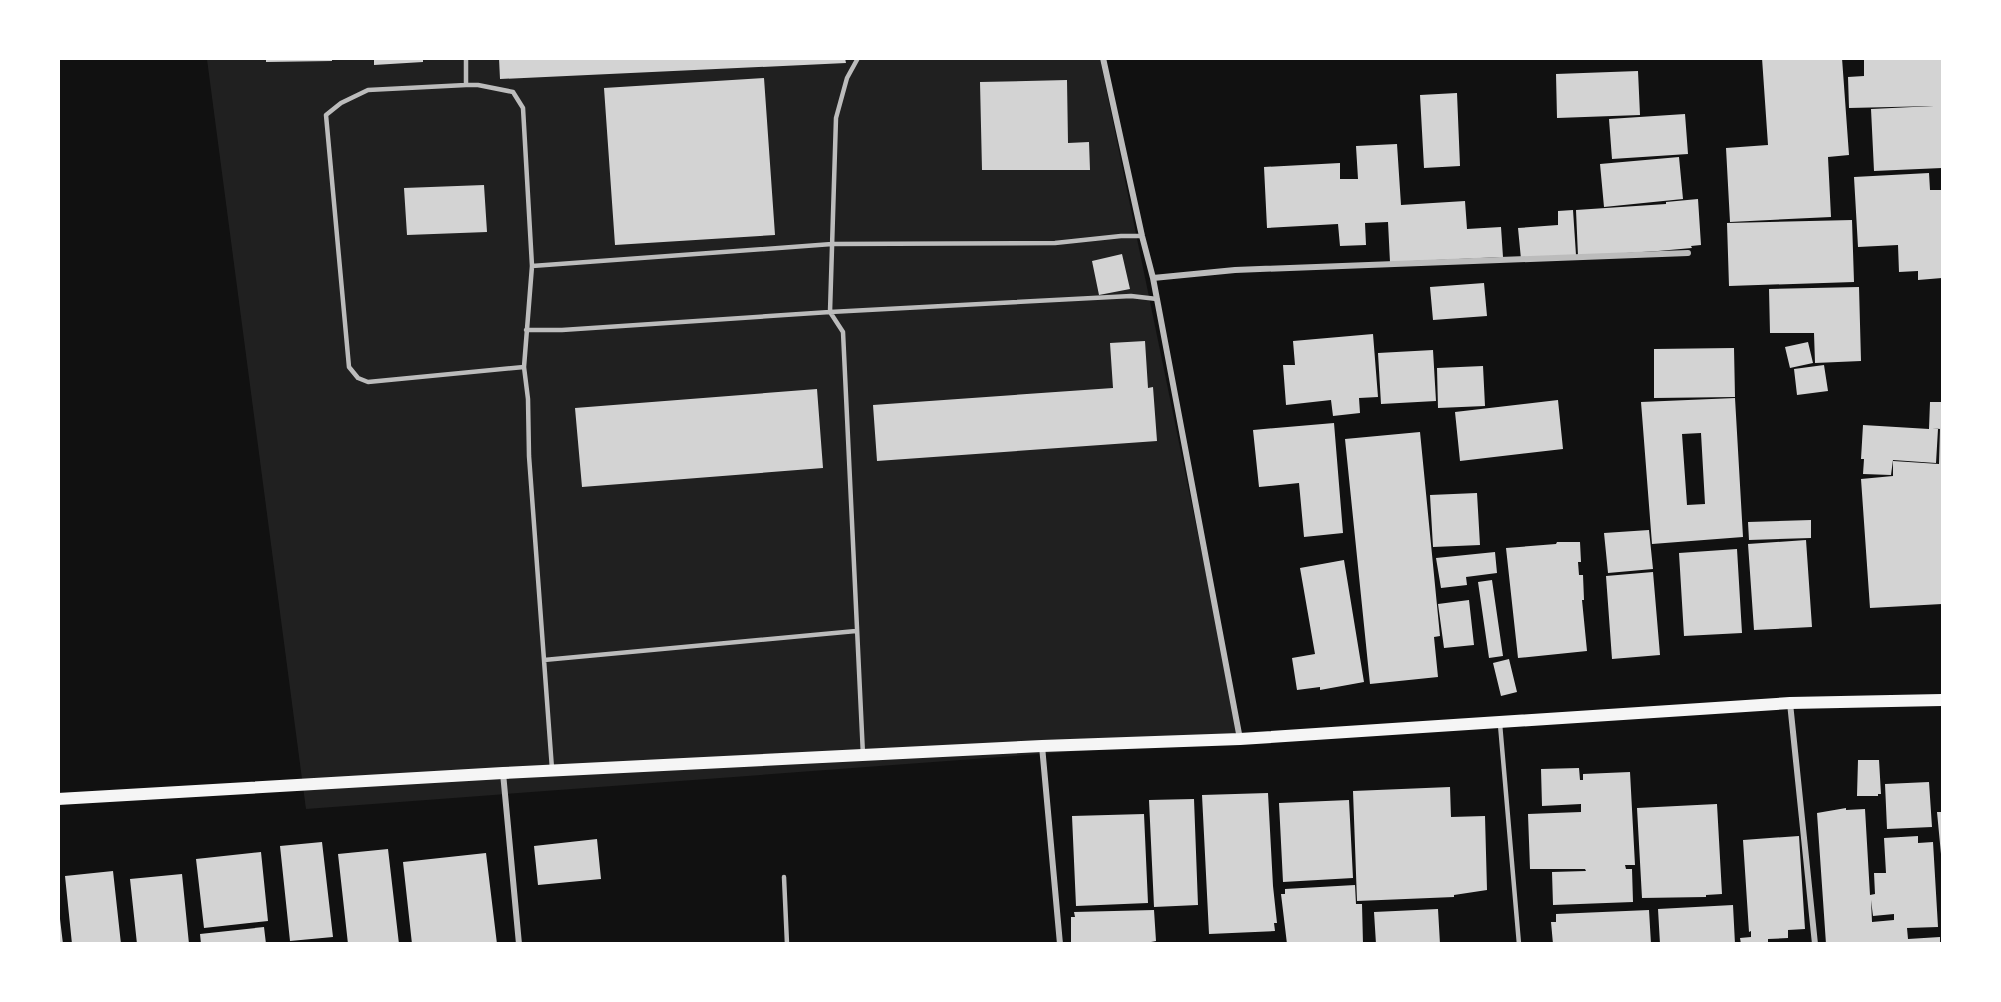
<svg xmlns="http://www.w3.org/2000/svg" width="2001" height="1002" font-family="Quicksand,sans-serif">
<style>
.green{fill:#202020}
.building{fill:#d3d3d3;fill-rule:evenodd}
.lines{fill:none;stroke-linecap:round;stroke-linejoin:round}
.service{stroke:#bcbcbc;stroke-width:4.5}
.minor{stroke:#bcbcbc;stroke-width:6}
.secondary{stroke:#f5f5f5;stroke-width:12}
</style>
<rect width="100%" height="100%" fill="#111"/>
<path class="green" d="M 207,59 L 1100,59 L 1240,739 L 306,809 Z"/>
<path class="building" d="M 266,58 L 332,58 L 332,61 L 266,62 Z
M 374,58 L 423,58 L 423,62 L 374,65 Z
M 499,58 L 845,58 L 846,63 L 500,79 Z
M 1762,58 L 1842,58 L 1849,155 L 1828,157 L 1831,217 L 1730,222 L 1726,148 L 1768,145 Z
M 1864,58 L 1942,58 L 1942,168 L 1874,171 L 1871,109 L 1934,106 L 1849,108 L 1848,77 L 1864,76 Z
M 1638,71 L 1640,115 L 1557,118 L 1556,74 Z
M 764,78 L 775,235 L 615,245 L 604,88 Z
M 1067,80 L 1068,143 L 1089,142 L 1090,170 L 982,170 L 980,82 Z
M 1457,93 L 1460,166 L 1424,168 L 1420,95 Z
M 1685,114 L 1688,154 L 1612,159 L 1609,119 Z
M 1397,144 L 1401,205 L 1465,201 L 1467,229 L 1501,227 L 1503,257 L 1390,262 L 1388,222 L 1365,223 L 1366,245 L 1340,246 L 1338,224 L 1267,228 L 1264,167 L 1340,163 L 1340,179 L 1358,179 L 1356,146 Z
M 1679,157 L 1683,199 L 1604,207 L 1600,164 Z
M 1929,173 L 1930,190 L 1942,190 L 1942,278 L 1918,280 L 1918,271 L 1899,272 L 1898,245 L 1858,247 L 1854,177 Z
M 484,185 L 487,232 L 407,235 L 404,188 Z
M 1698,199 L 1701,245 L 1691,246 L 1692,248 L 1658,251 L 1578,256 L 1576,210 L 1666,204 L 1666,202 Z
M 1573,210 L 1576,255 L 1521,259 L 1518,228 L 1558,225 L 1558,211 Z
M 1852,220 L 1854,282 L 1729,286 L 1727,223 Z
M 1122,254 L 1130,289 L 1099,295 L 1092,261 Z
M 1484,283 L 1487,316 L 1433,320 L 1430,287 Z
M 1859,287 L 1861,361 L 1815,363 L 1814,333 L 1770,333 L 1769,289 Z
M 1373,334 L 1378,397 L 1359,398 L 1360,413 L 1333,416 L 1331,400 L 1286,405 L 1283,365 L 1295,365 L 1293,341 Z
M 1145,341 L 1148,388 L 1153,387 L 1157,441 L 877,461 L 873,405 L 1113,388 L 1110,343 Z
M 1808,342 L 1813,363 L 1790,368 L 1785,347 Z
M 1734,348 L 1735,397 L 1654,398 L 1654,349 Z
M 1433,350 L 1436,401 L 1381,404 L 1378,353 Z
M 1824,365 L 1828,391 L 1797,395 L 1794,369 Z
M 1483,366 L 1485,406 L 1438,408 L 1437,368 Z
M 817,389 L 823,468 L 582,487 L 575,408 Z
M 1735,398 L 1743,537 L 1652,544 L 1641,402 ZM 1701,433 L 1705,504 L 1687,505 L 1682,434 Z
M 1558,400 L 1563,449 L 1460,461 L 1455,412 Z
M 1930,402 L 1942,402 L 1942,501 L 1941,527 L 1942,604 L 1870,608 L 1861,479 L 1893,476 L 1893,461 L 1939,464 L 1940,429 L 1932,428 L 1938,429 L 1936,463 L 1893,460 L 1891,475 L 1863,474 L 1864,459 L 1861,459 L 1863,425 L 1929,429 Z
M 1334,423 L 1343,533 L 1304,537 L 1299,483 L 1259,487 L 1253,430 Z
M 1420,432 L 1440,636 L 1434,637 L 1438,677 L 1370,684 L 1345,439 Z
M 1477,493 L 1480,545 L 1433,547 L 1430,495 Z
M 1811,520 L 1811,538 L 1749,540 L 1748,522 Z
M 1649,530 L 1653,569 L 1608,573 L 1604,533 Z
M 1806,540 L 1812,627 L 1754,630 L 1748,544 Z
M 1557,542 L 1580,542 L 1581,562 L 1578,562 L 1579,575 L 1583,575 L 1584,600 L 1582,600 L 1587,651 L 1518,658 L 1506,548 L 1556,544 Z
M 1737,549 L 1742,633 L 1684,636 L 1679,553 Z
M 1495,552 L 1497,573 L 1466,577 L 1467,585 L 1441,588 L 1436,558 Z
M 1344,560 L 1364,682 L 1320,690 L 1320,687 L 1297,690 L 1292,658 L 1315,654 L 1300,568 Z
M 1653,572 L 1660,655 L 1612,659 L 1606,576 Z
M 1492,580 L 1503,656 L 1489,658 L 1478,582 Z
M 1469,600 L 1474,645 L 1444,648 L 1438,604 Z
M 1509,659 L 1517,692 L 1501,696 L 1493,663 Z
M 1858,760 L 1879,760 L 1881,794 L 1878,794 L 1878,796 L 1857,796 Z
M 1579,768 L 1580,780 L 1583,780 L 1583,774 L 1630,772 L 1635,865 L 1625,865 L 1626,869 L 1632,869 L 1633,902 L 1553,905 L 1552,872 L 1586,871 L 1585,869 L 1530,869 L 1528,814 L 1581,812 L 1581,804 L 1542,806 L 1541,769 Z
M 1929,782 L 1932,827 L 1887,829 L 1885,784 Z
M 1450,787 L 1451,817 L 1485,816 L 1487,890 L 1454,895 L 1454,897 L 1357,901 L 1353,791 Z
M 1268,793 L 1273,886 L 1277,923 L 1274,923 L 1275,931 L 1209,934 L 1202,795 Z
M 1194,799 L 1198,905 L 1154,907 L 1149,800 Z
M 1349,800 L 1353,878 L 1283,882 L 1279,803 Z
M 1717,804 L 1722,894 L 1706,895 L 1706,897 L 1642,898 L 1637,808 Z
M 1846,808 L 1846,810 L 1865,809 L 1870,895 L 1875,894 L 1874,873 L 1886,873 L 1884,838 L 1918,836 L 1918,843 L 1933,842 L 1938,927 L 1907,928 L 1908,939 L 1940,937 L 1940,944 L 1826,944 L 1817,813 ZM 1871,900 L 1873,916 L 1894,914 L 1894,920 L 1872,922 Z
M 1937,812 L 1942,812 L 1942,854 L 1941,854 Z
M 1144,814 L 1148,903 L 1076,906 L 1072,816 Z
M 1799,836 L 1805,929 L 1788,930 L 1788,938 L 1768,939 L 1768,944 L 1741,944 L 1740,938 L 1751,937 L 1751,931 L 1749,932 L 1743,840 Z
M 597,839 L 601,879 L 538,885 L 534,846 Z
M 322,842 L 333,937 L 290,941 L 280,846 Z
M 388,849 L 399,944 L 348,944 L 338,854 Z
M 261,852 L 268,921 L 204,928 L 196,859 Z
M 486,853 L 497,944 L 412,944 L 403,862 Z
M 113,871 L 121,944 L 72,944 L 65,876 Z
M 182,874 L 189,944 L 137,944 L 130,879 Z
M 1355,885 L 1356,904 L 1362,904 L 1363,944 L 1287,944 L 1281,894 L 1285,894 L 1285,889 Z
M 1733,905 L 1735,944 L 1660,944 L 1658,909 Z
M 1438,909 L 1440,944 L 1376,944 L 1374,912 Z
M 1154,910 L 1156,941 L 1151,942 L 1151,944 L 1071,944 L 1071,917 L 1075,917 L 1074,912 Z
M 1649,910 L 1651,944 L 1553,944 L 1551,922 L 1556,922 L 1556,914 Z
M 58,919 L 60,919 L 63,944 L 58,944 Z
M 264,927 L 266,944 L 201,944 L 200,934 Z"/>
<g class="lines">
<path class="service" d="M 466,58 L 466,85 L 478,85 L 513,92 L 523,108 L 532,266 L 524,367 L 528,399 L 529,456 L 552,769
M 858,58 L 847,78 L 836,118 L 830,312 L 843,332 L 863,755
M 466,85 L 368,90 L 341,103 L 326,115 L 349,367 L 358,378 L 368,382 L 524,367
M 532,266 L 832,244 L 1055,243 L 1121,236 L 1142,236
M 526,330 L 562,330 L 830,312 L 1131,296 L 1157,299
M 544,660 L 856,631
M 1500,724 L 1519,944
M 784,877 L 787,944"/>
<path class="minor" d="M 1103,58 L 1142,236 L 1153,278 L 1240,739
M 1153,278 L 1235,270 L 1688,253
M 1790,703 L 1815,944
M 1042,746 L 1060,944
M 503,773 L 519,944"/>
<path class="secondary" d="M 58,799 L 503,773 L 1042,746 L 1240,739 L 1790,703 L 1942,700"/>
</g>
<rect width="2001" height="1002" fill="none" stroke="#ffffff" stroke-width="120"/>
</svg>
